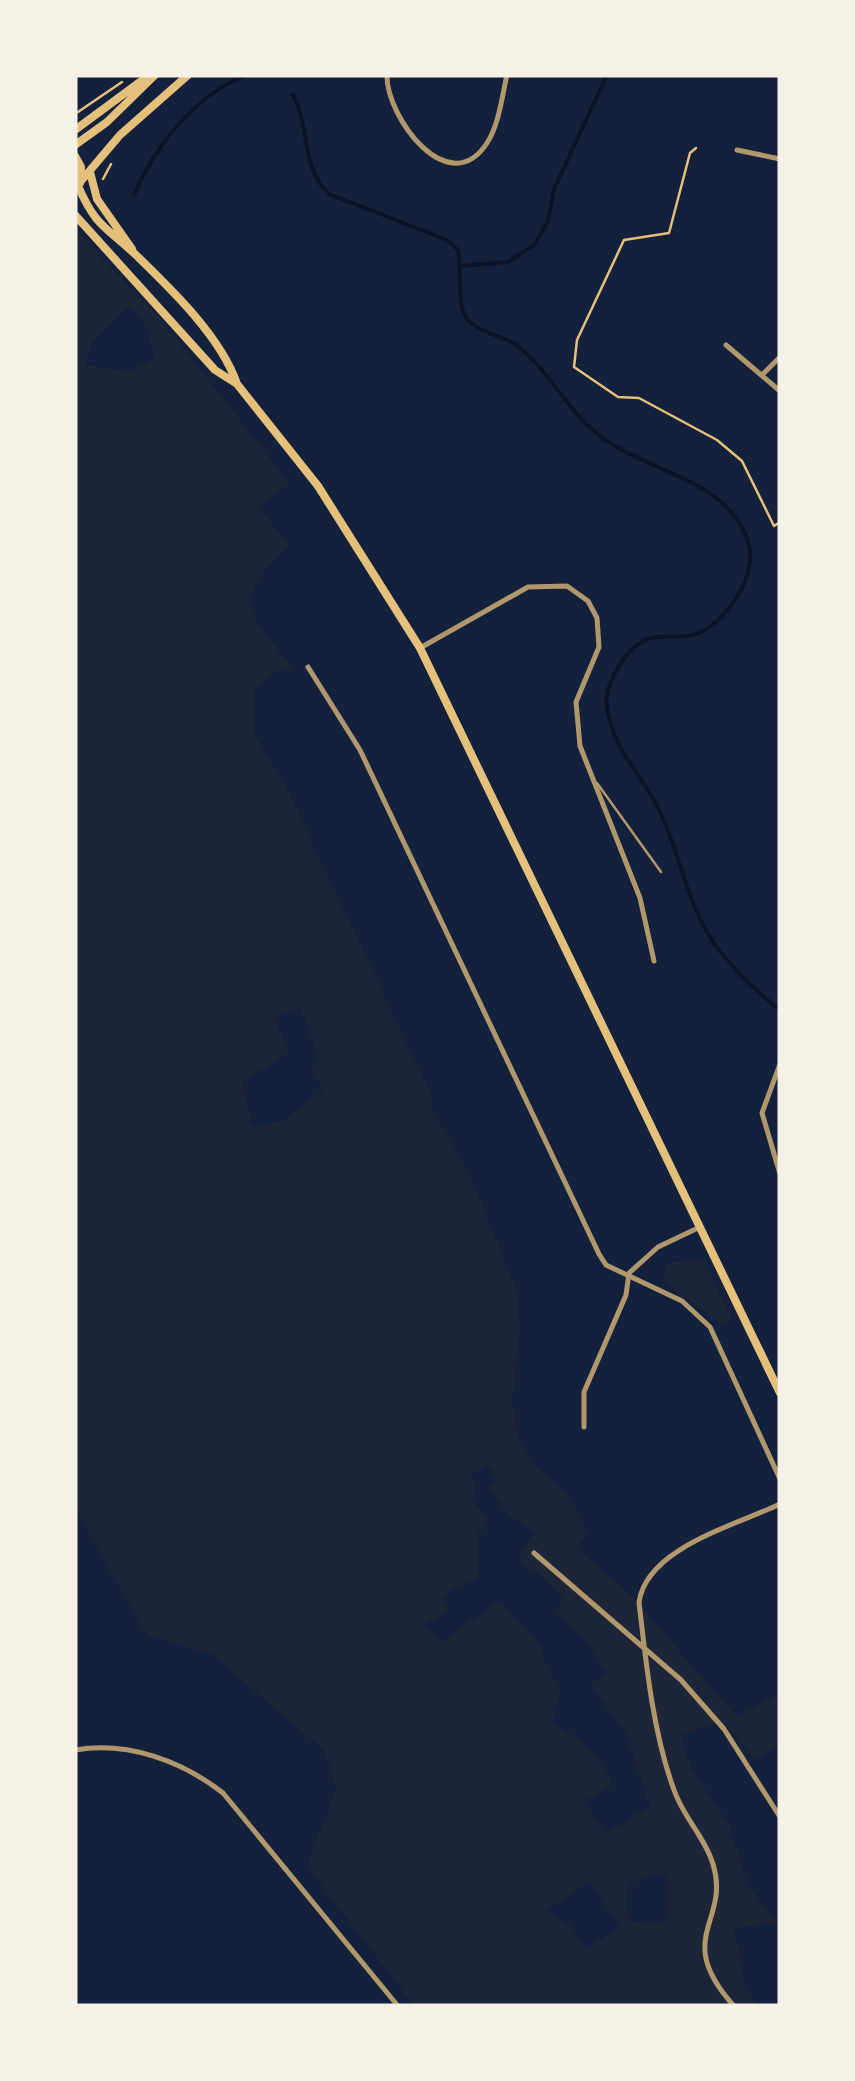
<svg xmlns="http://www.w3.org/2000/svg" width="855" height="2081" font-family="'Roboto Condensed',sans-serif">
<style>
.green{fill:#1d2539;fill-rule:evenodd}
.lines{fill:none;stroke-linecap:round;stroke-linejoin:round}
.stream{stroke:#0b132b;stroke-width:4}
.path{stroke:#e5c07b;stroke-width:2.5}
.service{stroke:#b1986c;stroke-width:2.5}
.minor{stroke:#b1986c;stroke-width:5}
.secondary{stroke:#e5c07b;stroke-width:8}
</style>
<rect width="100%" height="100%" fill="#14213d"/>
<path class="green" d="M 75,230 L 160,318 L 290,484 L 258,507 L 290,546 C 229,600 248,612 293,668 L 274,673 L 255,689 L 254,734 L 283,781 L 433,1098 L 432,1109 L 471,1176 L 517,1292 L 520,1330 L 512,1398 L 517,1434 L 533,1464 L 569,1494 L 589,1532 L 576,1548 L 627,1591 L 737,1717 L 780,1693 L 780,1745 L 755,1760 L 722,1720 L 681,1736 L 690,1766 L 728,1823 L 748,1885 L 777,1923 L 734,1928 L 745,1984 L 757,2006 L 414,2006 L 307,1866 L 336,1789 L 325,1751 L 211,1654 L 150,1636 L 142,1628 L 75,1508 ZM 130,306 L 148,329 L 154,358 L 131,372 L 85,365 L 93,341 ZM 300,1006 L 320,1061 L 310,1067 L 323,1090 L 282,1121 L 252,1127 L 241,1083 L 289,1053 L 274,1017 ZM 488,1465 L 499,1482 L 489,1487 L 506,1512 L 534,1533 L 520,1553 L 521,1565 L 536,1571 L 563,1598 L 555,1612 L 587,1643 L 606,1673 L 590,1685 L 626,1733 L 650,1806 L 605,1834 L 585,1801 L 612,1785 C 599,1754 581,1738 552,1723 L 560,1690 L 544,1659 L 542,1645 L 499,1601 L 439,1643 L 425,1624 L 450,1610 L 443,1598 L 453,1588 L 478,1579 L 477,1535 L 490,1522 L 476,1505 L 472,1474 ZM 667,1873 L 669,1916 L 662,1923 L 629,1922 C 618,1887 632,1875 667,1873 ZM 589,1882 L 619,1927 L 587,1949 L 570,1925 L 546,1910 Z
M 704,1259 L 732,1321 L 720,1324 L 662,1279 L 668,1263 Z"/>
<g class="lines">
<path class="stream" d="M 293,95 C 311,128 300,167 329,194 L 447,240 L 458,250 C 461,269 458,293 463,311 C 470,333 503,334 519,347 C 550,372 568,412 600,436 C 646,472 731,479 749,545 C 757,577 725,626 693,635 C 679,639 662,634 648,639 C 631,645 616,668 610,684 C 604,699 607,713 612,728 C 622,759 648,784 661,814 C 681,857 687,906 716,946 C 734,971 756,991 780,1010
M 134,195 C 156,144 193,98 245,75
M 461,266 L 508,262 L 534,245 L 548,221 L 554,189 L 607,75"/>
<path class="path" d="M 75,114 L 122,82
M 696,148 L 690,153 L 669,233 L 624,240 L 577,340 L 574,367 L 618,397 L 639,398 L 717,440 L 742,461 L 774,526 L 780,522
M 103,179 L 111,164"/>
<path class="service" d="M 597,783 L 661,872"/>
<path class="minor" d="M 387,75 C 386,117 449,202 487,143 C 499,125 502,96 507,75
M 737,150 L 780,159
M 726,345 L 780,391
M 764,373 L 780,357
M 420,648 L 528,587 L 567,586 L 588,601 L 597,618 L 599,647 L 576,702 L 580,746 L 640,898 L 654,961
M 308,667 L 360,750 L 599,1254 L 606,1265 L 682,1301 L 710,1327 L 780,1479
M 780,1064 L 762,1113 L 780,1174
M 584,1427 L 584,1392 L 626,1295 L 629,1273 L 658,1247 L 700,1227
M 534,1553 L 681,1680 L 724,1729 L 780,1817
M 75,1750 C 128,1741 182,1761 223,1793 L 398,2006
M 734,2006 C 672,1937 731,1922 713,1864 C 705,1837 683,1817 674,1790 C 653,1733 646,1663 639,1602 C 647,1548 734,1526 780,1504"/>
<path class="secondary" d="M 75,130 L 148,76
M 75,145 L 107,122 L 155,75
M 75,156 L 81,167 L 80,183
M 90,172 L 97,199 L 132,249
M 81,181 L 120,135 L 188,75
M 78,186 C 97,229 106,226 137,256 C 172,290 221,337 237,384
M 75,215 L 215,370 L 237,384 L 318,486 L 420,648 L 780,1393"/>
</g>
<rect width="855" height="2081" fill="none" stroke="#f6f1e7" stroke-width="155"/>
</svg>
